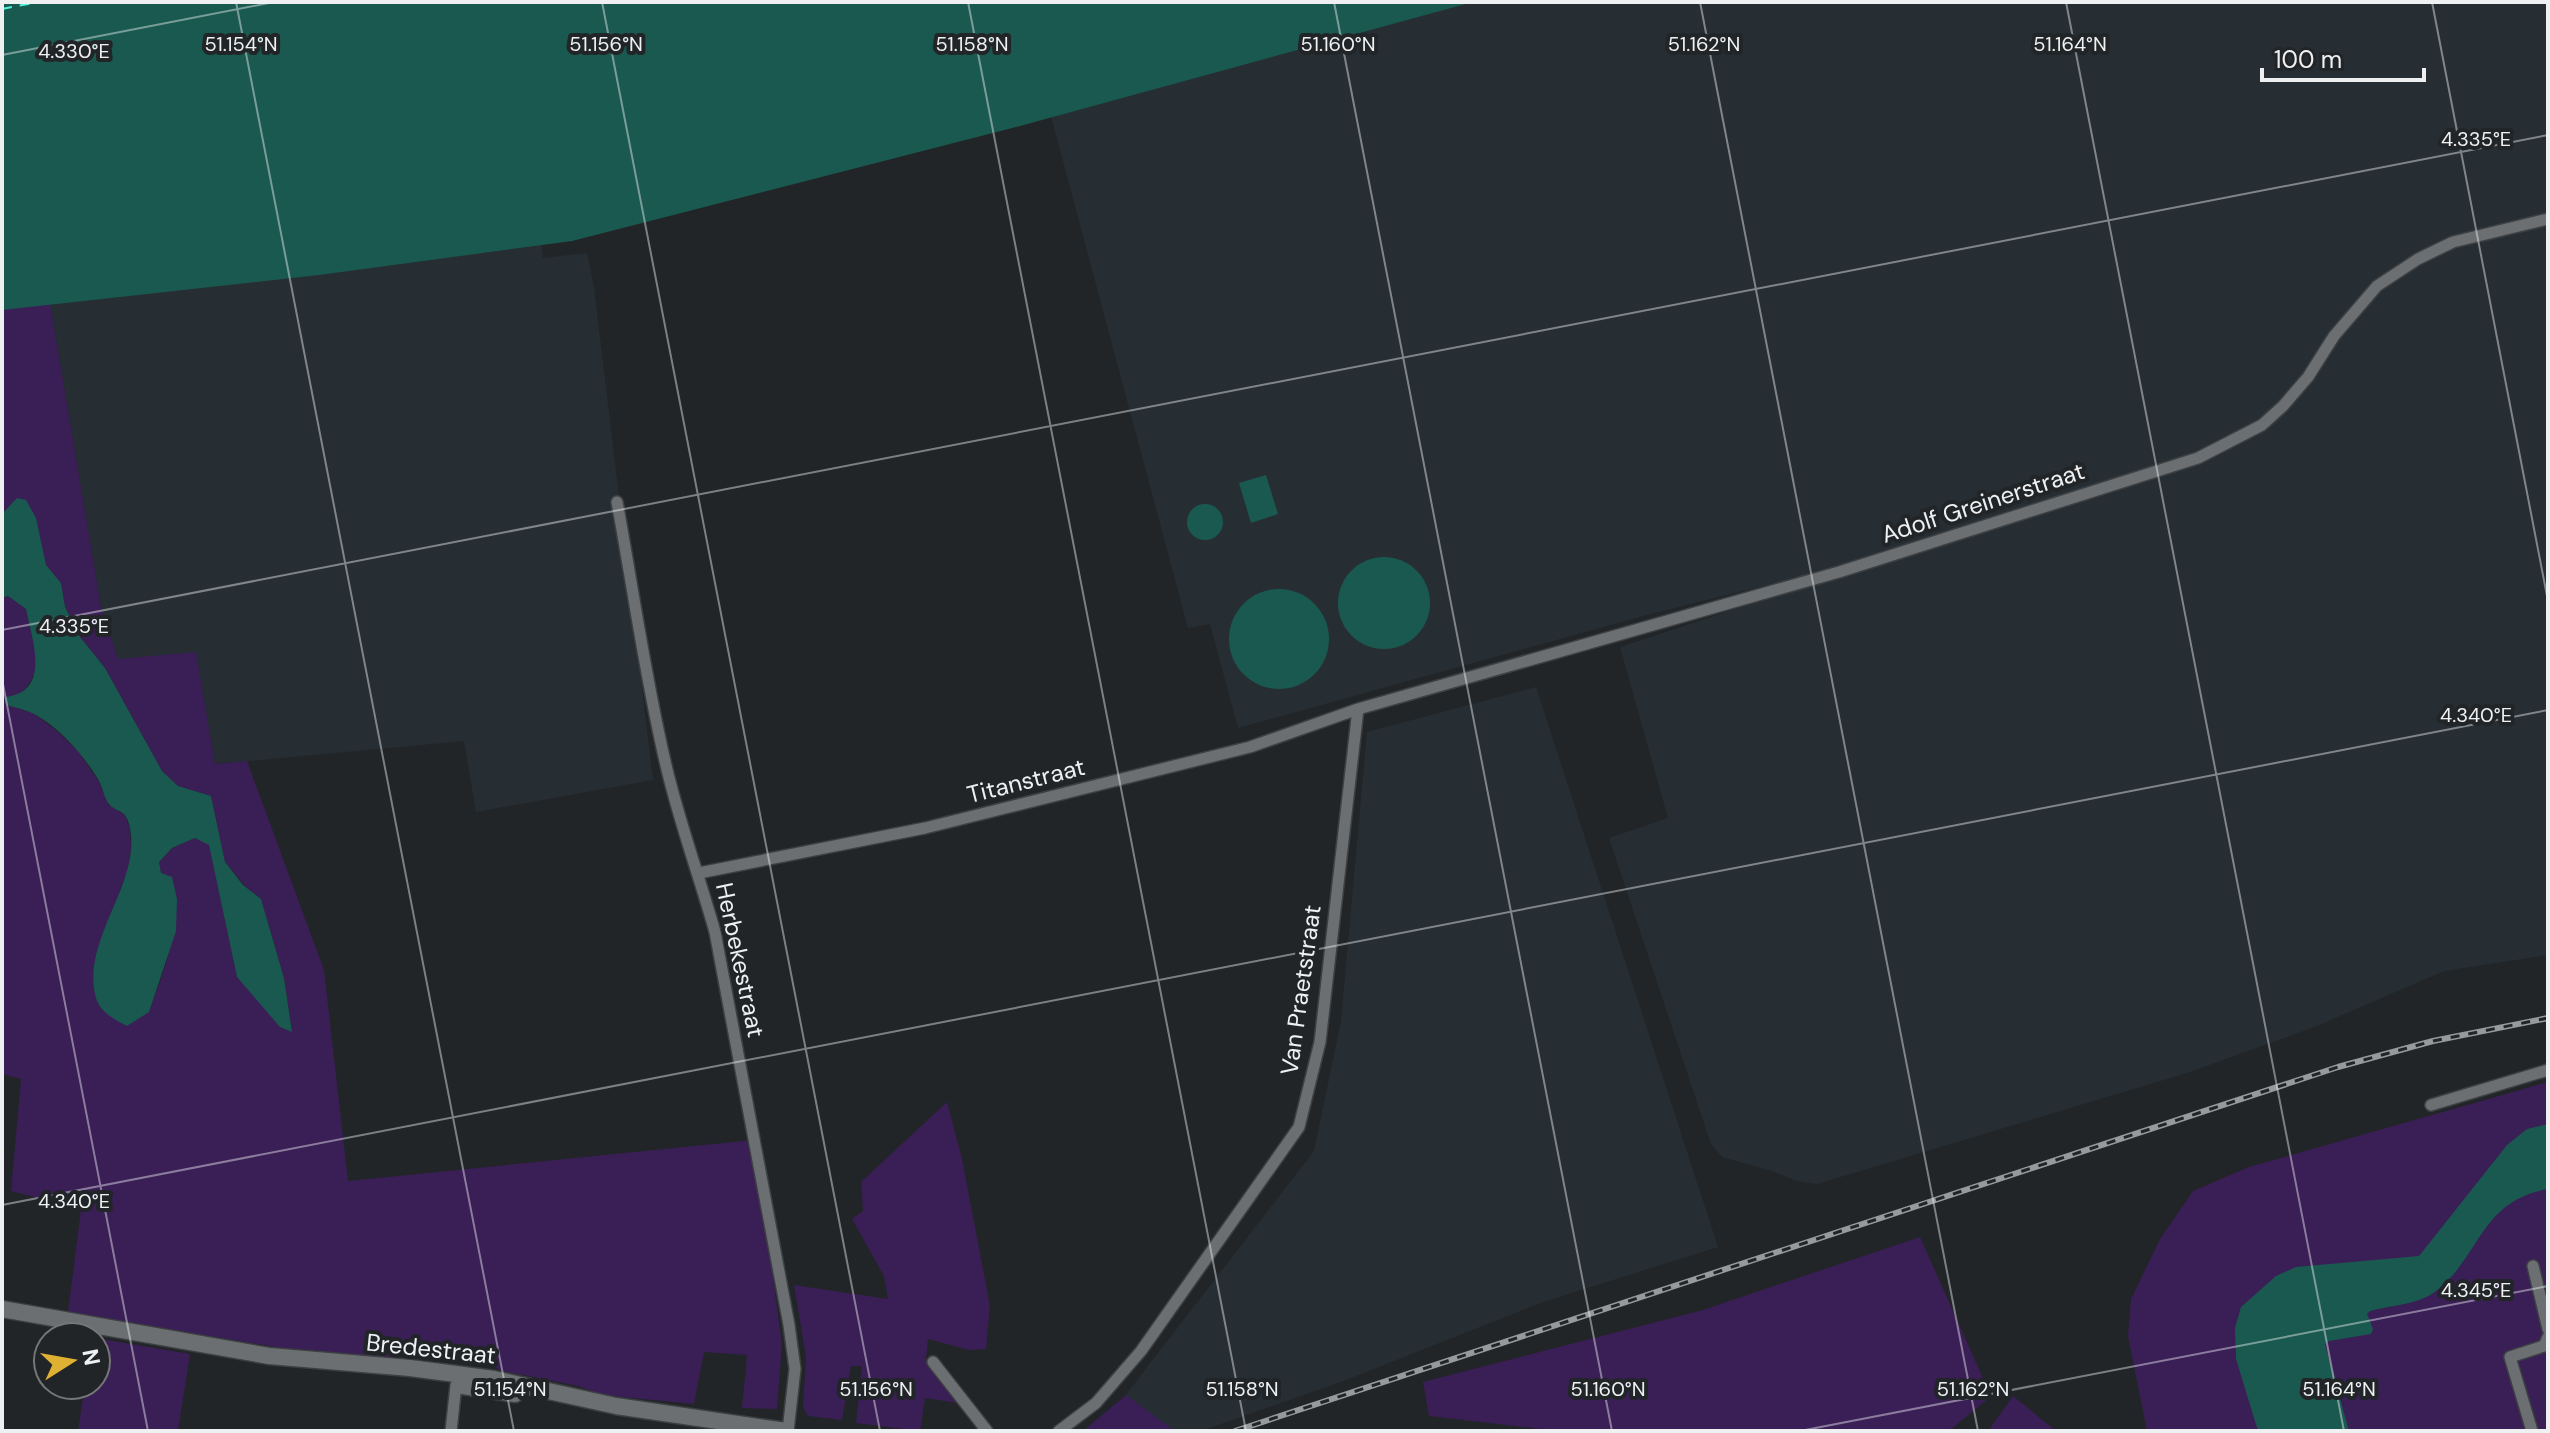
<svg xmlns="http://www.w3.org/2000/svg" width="2550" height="1433" font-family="'DM Sans',sans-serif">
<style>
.built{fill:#262e34}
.green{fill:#3a1e56}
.water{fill:#1a594f}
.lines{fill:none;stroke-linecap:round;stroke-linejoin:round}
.ferry{stroke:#52f5db;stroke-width:2;stroke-dasharray:10 8;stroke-linecap:butt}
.minor-casing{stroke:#3d4042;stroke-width:14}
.secondary-casing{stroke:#3d4042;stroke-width:19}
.minor{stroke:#6b6f72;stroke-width:11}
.secondary{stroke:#6b6f72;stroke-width:16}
.rail-casing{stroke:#979a9c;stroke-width:6}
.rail{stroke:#222527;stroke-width:3;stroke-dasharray:9;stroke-linecap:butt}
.ticks{fill:none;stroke:#eef0f2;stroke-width:2;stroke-opacity:0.45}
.labels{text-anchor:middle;stroke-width:8;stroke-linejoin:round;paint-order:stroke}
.street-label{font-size:24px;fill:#eef0f2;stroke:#222527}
.ticks-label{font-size:20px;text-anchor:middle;fill:#eef0f2;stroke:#222527;stroke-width:8;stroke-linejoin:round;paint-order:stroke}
</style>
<rect width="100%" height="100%" fill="#222527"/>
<path class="built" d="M 1372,2 L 2548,2 L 2548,955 L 2444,971 L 2317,1026 L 2187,1073 L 1817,1184 L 1797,1181 L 1772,1171 L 1722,1157 L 1711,1144 L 1609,838 L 1668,818 L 1620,647 L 1932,544 L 1643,616 L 1238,728 L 1210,624 L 1188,628 L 1048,105 Z
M 535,193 L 543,258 L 587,253 L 594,288 L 653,780 L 476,812 L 464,741 L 215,764 L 196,653 L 118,660 L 101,607 L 49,297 Z
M 1536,687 L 1718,1247 L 1543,1302 L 1346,1380 L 1201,1431 L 1137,1431 L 1121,1401 L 1314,1151 L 1341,1021 L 1367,732 Z"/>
<path class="green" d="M 49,297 L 101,607 L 118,659 L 196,652 L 215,764 L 247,761 L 324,970 L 348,1181 L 754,1140 L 782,1344 L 777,1409 L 742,1408 L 747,1355 L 704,1352 L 694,1404 L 602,1395 L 578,1386 L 503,1371 L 491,1366 L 423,1355 L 408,1358 L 407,1352 L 391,1351 L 390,1357 L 282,1348 L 68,1312 L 81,1209 L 11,1191 L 21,1079 L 2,1074 L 2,598 L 8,596 L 26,609 C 35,656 50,673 7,705 L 35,714 L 58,732 L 78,751 L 99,782 L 109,805 L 125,815 L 130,829 L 131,849 L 128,871 L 119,893 L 149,1012 C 165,967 183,925 172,878 L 161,874 L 159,862 L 172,848 L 195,838 L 209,844 L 237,977 L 292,1031 L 284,978 L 261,899 L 244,885 L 225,862 L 211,796 L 178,786 L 162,771 L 105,668 L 80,637 L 65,607 L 61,583 L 46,565 L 36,519 L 3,513 L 2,518 L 2,303 Z
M 2548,1082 L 2548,1431 L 2147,1431 L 2128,1336 L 2131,1299 L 2160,1239 L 2193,1191 L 2249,1167 Z
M 947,1102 L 962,1159 L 990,1306 L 986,1349 L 969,1350 L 928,1339 L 926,1359 L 958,1403 L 925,1398 L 920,1431 L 856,1423 L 862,1366 L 851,1366 L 842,1420 L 808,1416 L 803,1407 L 806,1357 L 794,1285 L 888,1299 L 884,1276 L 852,1219 L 863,1211 L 861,1182 Z
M 1920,1237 L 1991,1396 L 1949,1431 L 1558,1431 L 1429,1416 L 1423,1382 L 1703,1310 Z
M 96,1338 L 190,1354 L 178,1431 L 78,1431 L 85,1385 L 96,1385 Z
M 1126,1395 L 1175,1431 L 1083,1431 Z
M 2013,1396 L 2056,1431 L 1988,1431 Z"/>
<path class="water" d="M 2,2 L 1473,2 L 1020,126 L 572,241 L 319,275 L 2,310 Z
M 1266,475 L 1278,514 L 1251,523 L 1239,483 Z
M 17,498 L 26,500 L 36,518 L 46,565 L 61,583 L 65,607 L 80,637 L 105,668 L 162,771 L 178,786 L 211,796 L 225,862 L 243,885 L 261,899 L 284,978 L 292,1032 L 280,1027 L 237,977 L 209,845 L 195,838 L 172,848 L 159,862 L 161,873 L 172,877 L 177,899 L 176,931 L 149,1012 L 127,1026 C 115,1020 100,1012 96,998 C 82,948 127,898 131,850 C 132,839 131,822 124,814 C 120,810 112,809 109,804 C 104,798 103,788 99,781 C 85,757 61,729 36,715 C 27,710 16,708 7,705 L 5,697 C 52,692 32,640 26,609 L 8,596 L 2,598 L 2,518 L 3,513 Z
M1187 522a18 18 0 1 1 36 0a18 18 0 1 1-36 0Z
M1338 603a46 46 0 1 1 92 0a46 46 0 1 1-92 0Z
M1229 639a50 50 0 1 1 100 0a50 50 0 1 1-100 0Z
M 2548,1124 L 2548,1189 C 2479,1202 2483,1254 2436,1291 C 2418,1305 2391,1305 2370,1311 L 2367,1314 L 2373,1329 L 2371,1334 L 2329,1341 L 2325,1344 L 2349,1431 L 2258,1431 L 2236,1359 L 2235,1328 L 2241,1307 L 2276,1276 L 2296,1267 L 2419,1256 L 2507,1145 L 2527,1129 Z"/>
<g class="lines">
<path class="ferry" d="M 2,9 L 38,2"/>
<g class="minor-casing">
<path id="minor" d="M 617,502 C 633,588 645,676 665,761 C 678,819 699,875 715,932 L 789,1325 L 795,1369 L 788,1431
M 699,873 L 925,828 L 1250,747 L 1358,709 L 1839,572 L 2198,458 L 2262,425 L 2283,406 L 2308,377 L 2334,336 L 2377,286 L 2418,259 L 2453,242 L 2548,219
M 2431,1105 L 2548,1070
M 2533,1266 L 2548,1329
M 933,1362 L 987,1431
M 451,1431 L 456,1385
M 1059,1431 L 1096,1403 L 1141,1351 L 1299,1127 L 1320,1042 L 1358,709
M 2532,1431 L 2510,1357 L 2544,1346 L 2548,1337"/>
</g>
<g class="secondary-casing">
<path id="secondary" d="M 2,1309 L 269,1356 L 410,1368 L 494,1379 L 616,1406 L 786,1431
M 463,1386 L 515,1394"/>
</g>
<use href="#minor" class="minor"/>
<use href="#secondary" class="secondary"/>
<g class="rail-casing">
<path id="rail" d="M 1235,1431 L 2338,1067 L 2433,1041 L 2548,1018"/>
</g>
<use href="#rail" class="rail"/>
</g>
<path class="ticks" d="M 236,2 L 514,1431M 602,2 L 880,1431M 968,2 L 1246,1431M 1334,2 L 1612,1431M 1700,2 L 1978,1431M 2066,2 L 2344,1431M 2432,2 L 2548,601M 2,55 L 274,2M 2,630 L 2548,135M 2,679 L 148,1431M 2,1205 L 2548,710M 1800,1431 L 2548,1286"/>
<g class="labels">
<g class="street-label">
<text transform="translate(1983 503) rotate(-18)" y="8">Adolf Greinerstraat</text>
<text transform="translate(1026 781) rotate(-14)" y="8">Titanstraat</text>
<text transform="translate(740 960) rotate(78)" y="8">Herbekestraat</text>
<text transform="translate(1301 990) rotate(-82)" y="8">Van Praetstraat</text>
<text transform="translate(431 1349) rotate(6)" y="8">Bredestraat</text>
</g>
</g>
<g class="ticks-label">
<text x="241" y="51">51.154°N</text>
<text x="606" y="51">51.156°N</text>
<text x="972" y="51">51.158°N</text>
<text x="1338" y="51">51.160°N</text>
<text x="1704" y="51">51.162°N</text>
<text x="2070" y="51">51.164°N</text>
<text x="74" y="58">4.330°E</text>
<text x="2476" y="146">4.335°E</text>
<text x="74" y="633">4.335°E</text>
<text x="2476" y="722">4.340°E</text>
<text x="74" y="1208">4.340°E</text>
<text x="2476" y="1297">4.345°E</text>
<text x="510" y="1396">51.154°N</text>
<text x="876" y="1396">51.156°N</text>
<text x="1242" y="1396">51.158°N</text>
<text x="1608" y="1396">51.160°N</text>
<text x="1973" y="1396">51.162°N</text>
<text x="2339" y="1396">51.164°N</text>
</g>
<rect width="2550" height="1433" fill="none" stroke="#eef0f2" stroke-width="8"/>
<g transform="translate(72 1361) rotate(79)"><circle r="38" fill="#222527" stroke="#747678" stroke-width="2"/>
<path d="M0-6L14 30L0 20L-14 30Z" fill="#deb133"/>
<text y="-12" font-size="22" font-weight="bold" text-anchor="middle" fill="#eef0f2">N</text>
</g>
<path d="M2262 68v12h162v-12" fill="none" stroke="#eef0f2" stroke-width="4"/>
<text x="2274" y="68" font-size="24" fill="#eef0f2" stroke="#222527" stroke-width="6" paint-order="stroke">100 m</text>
</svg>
